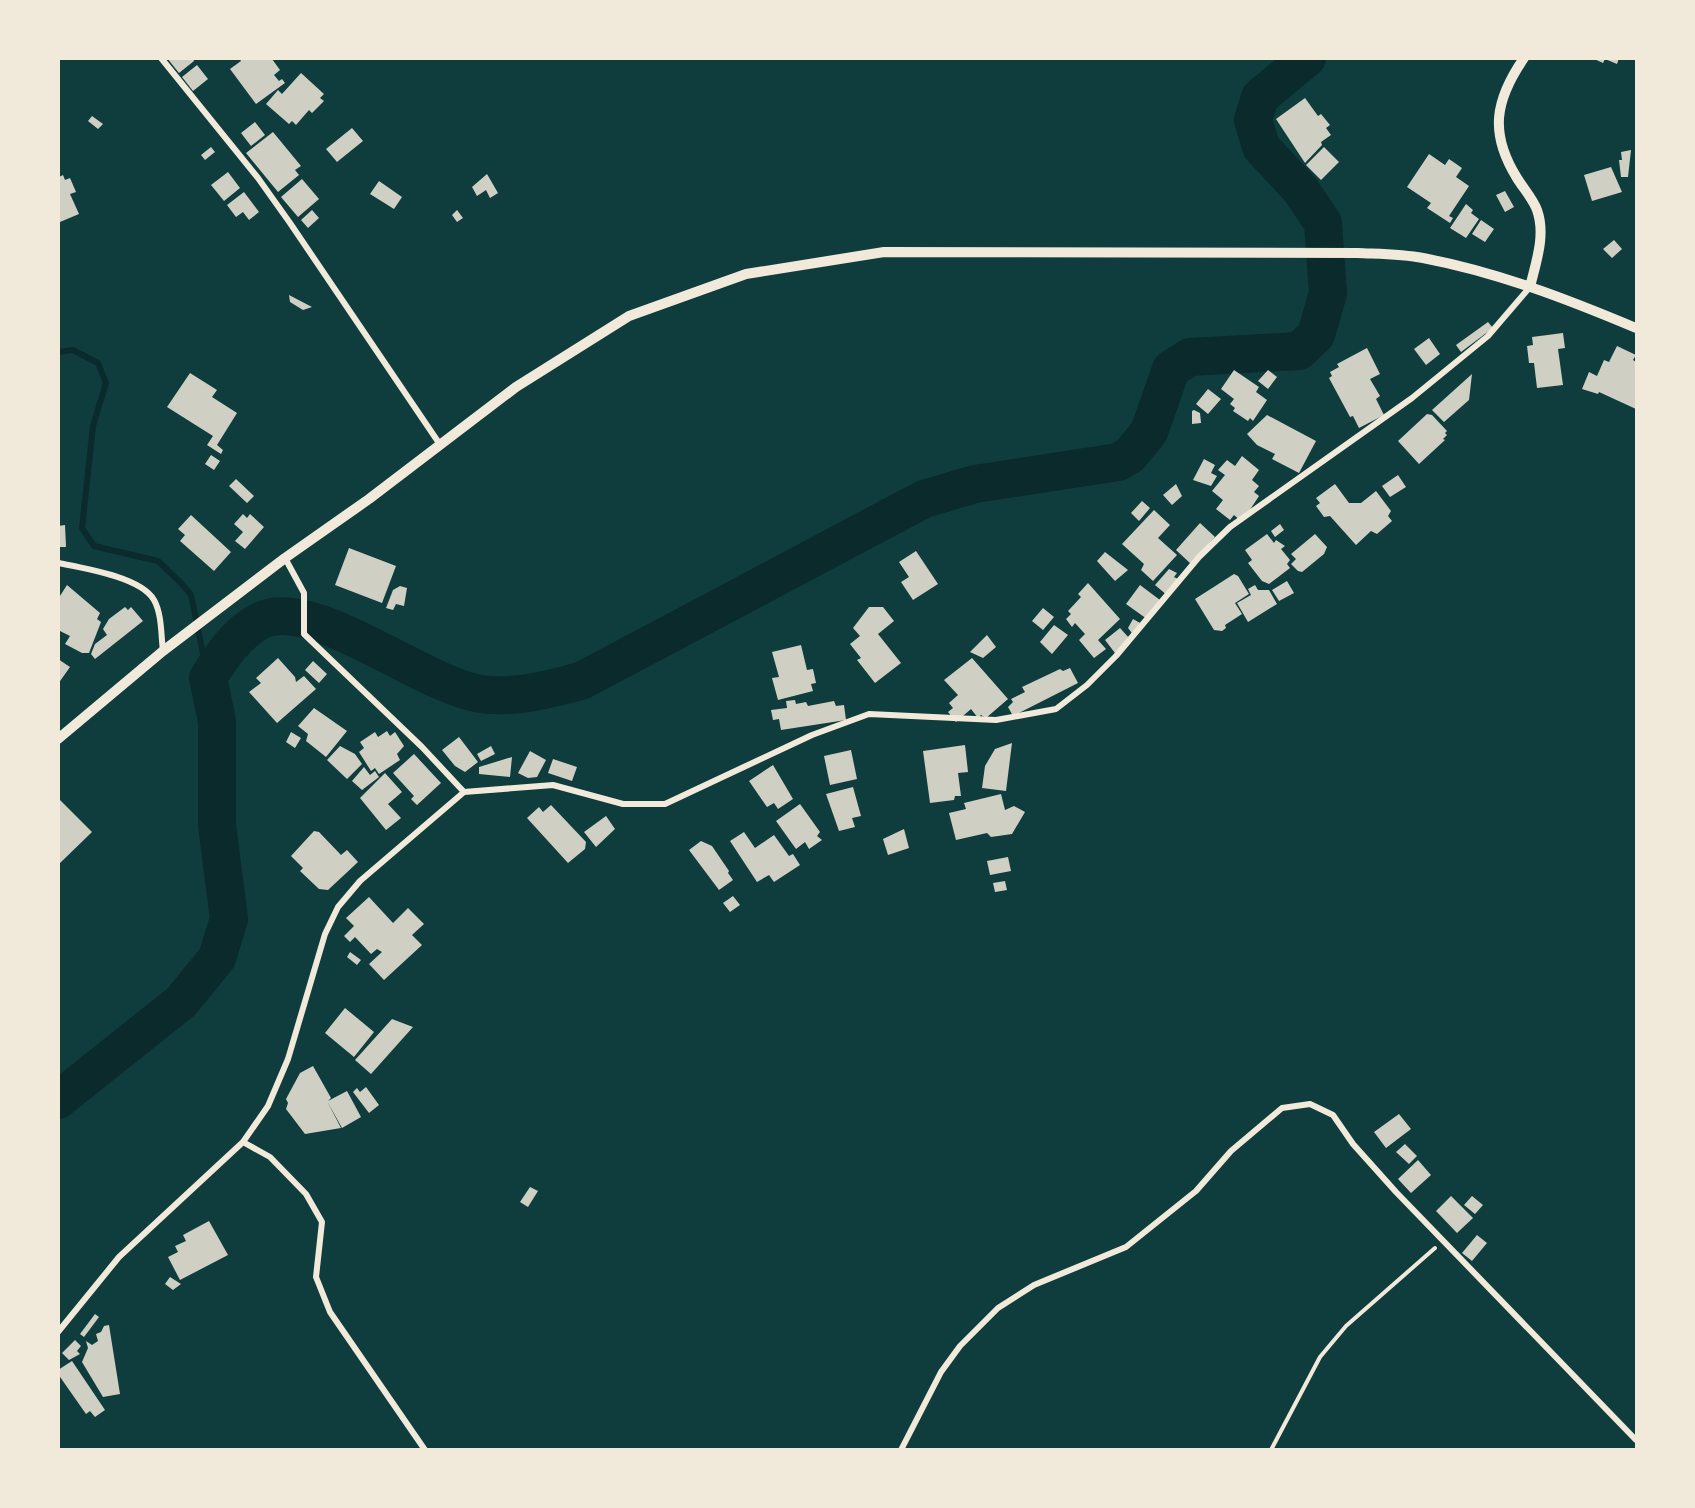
<svg xmlns="http://www.w3.org/2000/svg" width="1695" height="1508" font-family="Signika,sans-serif">
<style>
.lines{fill:none;stroke-linecap:round;stroke-linejoin:round}
.stream{stroke:#0a2a2b;stroke-width:6}
.river{stroke:#0a2a2b;stroke-width:38}
.building{fill:#cfcfc3}
.path{stroke:#f1e9da;stroke-width:4}
.minor{stroke:#f1e9da;stroke-width:6}
.tertiary{stroke:#f1e9da;stroke-width:10}
</style>
<rect width="100%" height="100%" fill="#0f3d3e"/>
<g class="lines">
<path class="stream" d="M 58,352 L 73,350 L 98,363 L 106,383 L 93,426 L 82,528 L 94,546 L 158,561 L 181,583 L 191,595 L 208,678"/>
<path class="river" d="M 58,1100 L 181,1002 L 217,958 L 229,919 L 217,825 L 217,721 L 208,678 C 221,657 237,633 260,621 C 311,594 423,686 481,694 C 516,699 548,689 581,681 L 924,499 L 975,484 L 1118,462 L 1130,455 L 1149,432 L 1171,369 L 1190,357 L 1299,351 L 1316,335 L 1328,293 L 1323,223 L 1300,189 L 1261,147 L 1253,120 L 1260,97 L 1307,58"/>
</g>
<path class="building" d="M 167,58 L 193,58 L 194,61 L 179,73 Z
M 239,58 L 272,59 L 280,70 L 274,75 L 279,81 L 282,79 L 285,83 L 256,104 L 230,69 L 241,61 Z
M 1592,58 L 1619,58 L 1617,64 L 1605,59 L 1603,63 Z
M 197,65 L 208,79 L 193,91 L 182,77 Z
M 301,73 L 324,94 L 320,98 L 324,101 L 312,113 L 309,110 L 296,125 L 292,121 L 289,124 L 266,104 L 278,90 L 282,94 Z
M 1305,98 L 1318,116 L 1321,114 L 1330,125 L 1326,128 L 1331,135 L 1321,142 L 1322,145 L 1305,163 L 1276,119 Z
M 92,116 L 103,124 L 98,129 L 88,121 Z
M 255,122 L 265,135 L 251,146 L 241,133 Z
M 352,128 L 363,141 L 337,162 L 326,149 Z
M 273,132 L 301,166 L 295,170 L 299,175 L 278,192 L 246,153 Z
M 211,147 L 215,152 L 205,160 L 201,155 Z
M 1324,147 L 1339,162 L 1321,180 L 1306,165 Z
M 1631,150 L 1628,177 L 1621,177 L 1619,160 L 1622,160 L 1621,152 Z
M 1429,154 L 1445,165 L 1449,159 L 1462,168 L 1456,177 L 1469,186 L 1449,216 L 1453,218 L 1450,223 L 1427,208 L 1431,203 L 1407,187 Z
M 1611,167 L 1622,192 L 1592,201 L 1584,175 Z
M 228,172 L 240,188 L 224,201 L 211,185 Z
M 487,174 L 498,193 L 490,198 L 486,190 L 477,196 L 472,187 Z
M 63,175 L 65,180 L 70,178 L 76,192 L 70,194 L 79,214 L 60,222 L 59,177 Z
M 302,179 L 319,199 L 298,217 L 281,197 Z
M 379,181 L 402,197 L 394,209 L 370,194 Z
M 1505,191 L 1514,207 L 1505,212 L 1496,195 Z
M 244,192 L 259,212 L 249,220 L 243,212 L 236,217 L 227,205 Z
M 1466,204 L 1473,210 L 1471,213 L 1479,219 L 1466,238 L 1450,228 Z
M 312,210 L 319,218 L 308,228 L 301,220 Z
M 457,210 L 463,218 L 457,222 L 452,215 Z
M 1481,220 L 1494,229 L 1485,242 L 1472,234 Z
M 1614,240 L 1622,249 L 1612,258 L 1603,249 Z
M 289,295 L 312,307 L 303,310 L 290,302 Z
M 1488,322 L 1493,328 L 1461,352 L 1456,345 Z
M 1563,333 L 1565,348 L 1558,349 L 1563,385 L 1537,388 L 1534,363 L 1529,363 L 1527,346 L 1533,345 L 1532,337 Z
M 1429,338 L 1440,354 L 1426,365 L 1414,349 Z
M 1617,346 L 1636,355 L 1633,360 L 1636,362 L 1636,409 L 1599,392 L 1598,394 L 1582,389 L 1589,372 L 1597,376 L 1604,360 L 1609,362 Z
M 1367,348 L 1380,374 L 1370,379 L 1380,396 L 1376,399 L 1384,415 L 1359,428 L 1353,416 L 1350,417 L 1329,378 L 1332,376 L 1330,372 L 1339,367 L 1337,364 Z
M 1234,370 L 1259,387 L 1256,392 L 1267,400 L 1253,421 L 1250,418 L 1248,421 L 1233,411 L 1235,408 L 1230,404 L 1234,399 L 1221,389 Z
M 1268,370 L 1277,377 L 1268,389 L 1258,381 Z
M 190,373 L 217,390 L 212,397 L 237,413 L 217,445 L 223,450 L 221,454 L 207,445 L 213,436 L 167,407 Z
M 1472,374 L 1469,400 L 1444,422 L 1432,410 Z
M 1208,389 L 1221,399 L 1208,414 L 1196,404 Z
M 1194,410 L 1200,413 L 1201,423 L 1192,424 L 1192,411 Z
M 1427,414 L 1432,415 L 1447,431 L 1445,433 L 1447,435 L 1443,439 L 1445,440 L 1419,464 L 1398,441 Z
M 1267,415 L 1316,441 L 1299,473 L 1272,459 L 1275,454 L 1257,445 L 1247,434 Z
M 211,455 L 220,461 L 214,470 L 205,464 Z
M 1242,456 L 1259,470 L 1252,480 L 1259,486 L 1254,492 L 1259,496 L 1242,522 L 1234,515 L 1230,520 L 1216,509 L 1223,500 L 1212,491 L 1225,475 L 1218,470 L 1227,460 L 1235,466 Z
M 1204,459 L 1215,465 L 1211,473 L 1217,476 L 1211,486 L 1193,480 Z
M 1398,475 L 1406,487 L 1390,497 L 1382,486 Z
M 236,479 L 254,496 L 247,503 L 229,486 Z
M 1176,484 L 1182,496 L 1172,505 L 1163,495 Z
M 1335,484 L 1349,503 L 1361,503 L 1376,491 L 1391,511 L 1388,516 L 1392,521 L 1377,534 L 1371,531 L 1356,545 L 1330,516 L 1324,517 L 1316,506 L 1320,503 L 1316,498 Z
M 1142,501 L 1150,508 L 1139,521 L 1131,513 Z
M 1154,510 L 1170,525 L 1158,538 L 1177,555 L 1153,581 L 1141,570 L 1144,564 L 1122,544 Z
M 243,514 L 247,518 L 250,514 L 264,527 L 245,549 L 235,541 L 243,532 L 234,524 Z
M 191,515 L 231,552 L 214,571 L 180,541 L 185,535 L 178,529 Z
M 1200,523 L 1215,537 L 1191,564 L 1176,550 Z
M 1280,524 L 1284,530 L 1275,537 L 1271,531 Z
M 65,525 L 66,547 L 58,547 L 58,526 Z
M 1267,534 L 1274,543 L 1276,540 L 1285,546 L 1281,549 L 1290,560 L 1287,564 L 1290,568 L 1269,584 L 1262,581 L 1248,563 L 1252,560 L 1245,550 Z
M 1315,534 L 1327,547 L 1324,554 L 1302,572 L 1298,571 L 1291,564 L 1296,559 L 1291,554 Z
M 349,548 L 396,566 L 382,603 L 335,585 Z
M 916,551 L 938,584 L 913,600 L 901,582 L 909,577 L 899,562 Z
M 1105,552 L 1128,570 L 1115,581 L 1097,561 Z
M 1169,569 L 1177,573 L 1174,577 L 1182,581 L 1168,596 L 1155,585 Z
M 1234,574 L 1238,576 L 1249,594 L 1235,603 L 1242,614 L 1225,625 L 1226,628 L 1222,631 L 1214,630 L 1195,599 Z
M 1287,581 L 1294,593 L 1279,601 L 1272,590 Z
M 1088,583 L 1120,619 L 1098,640 L 1106,649 L 1094,658 L 1079,640 L 1085,634 L 1075,623 L 1072,627 L 1066,619 L 1071,614 L 1068,611 L 1081,597 L 1078,594 Z
M 67,585 L 100,613 L 97,619 L 101,622 L 89,653 L 82,653 L 65,644 L 70,636 L 58,630 L 58,599 Z
M 1140,585 L 1160,600 L 1147,619 L 1126,604 Z
M 1255,585 L 1258,590 L 1269,590 L 1277,604 L 1248,622 L 1237,603 L 1251,595 L 1248,589 Z
M 400,586 L 407,588 L 404,606 L 396,604 L 393,610 L 386,608 L 393,590 Z
M 125,607 L 128,610 L 131,607 L 143,621 L 95,659 L 91,654 L 95,644 L 107,635 L 103,629 L 109,619 Z
M 869,607 L 883,607 L 894,621 L 878,634 L 901,663 L 875,683 L 857,660 L 861,658 L 850,644 L 860,636 L 853,628 Z
M 1043,608 L 1054,617 L 1043,630 L 1032,621 Z
M 1133,619 L 1142,624 L 1135,637 L 1128,628 Z
M 1054,625 L 1068,635 L 1052,654 L 1040,642 Z
M 1120,628 L 1130,639 L 1115,653 L 1105,640 Z
M 987,635 L 996,647 L 983,658 L 970,652 Z
M 801,645 L 807,670 L 813,669 L 816,683 L 811,684 L 813,691 L 778,700 L 772,678 L 779,677 L 772,652 Z
M 278,658 L 295,677 L 296,682 L 304,676 L 316,689 L 277,723 L 249,692 L 261,683 L 256,678 Z
M 972,658 L 1008,699 L 986,718 L 981,715 L 978,718 L 971,709 L 956,722 L 948,712 L 953,708 L 949,703 L 958,695 L 944,680 Z
M 58,659 L 70,667 L 58,684 Z
M 313,661 L 327,674 L 319,683 L 305,670 Z
M 1070,668 L 1078,683 L 1013,716 L 1008,707 L 1013,702 L 1011,699 L 1025,692 L 1022,687 L 1060,669 L 1063,671 Z
M 795,700 L 796,704 L 806,702 L 808,706 L 834,701 L 836,706 L 844,705 L 846,720 L 781,730 L 779,719 L 773,720 L 771,710 L 787,708 L 786,701 Z
M 314,708 L 347,731 L 326,757 L 306,741 L 308,734 L 298,726 Z
M 387,731 L 390,736 L 395,732 L 404,746 L 397,754 L 400,760 L 379,774 L 375,768 L 371,771 L 359,752 L 364,748 L 360,742 L 375,732 L 378,737 Z
M 291,732 L 301,738 L 295,748 L 286,742 Z
M 459,737 L 478,762 L 465,772 L 455,766 L 442,750 Z
M 1012,743 L 1006,791 L 982,788 L 985,766 L 995,749 Z
M 965,745 L 968,772 L 958,773 L 961,796 L 955,796 L 954,800 L 930,803 L 923,751 Z
M 340,746 L 355,754 L 362,764 L 347,779 L 327,760 Z
M 491,746 L 495,754 L 481,761 L 477,754 Z
M 851,750 L 857,779 L 830,785 L 824,756 Z
M 530,751 L 546,760 L 537,777 L 528,778 L 518,773 Z
M 414,754 L 441,783 L 417,805 L 411,799 L 414,796 L 393,773 Z
M 512,757 L 510,777 L 479,774 L 479,767 Z
M 553,759 L 577,767 L 572,781 L 548,773 Z
M 773,765 L 793,799 L 778,809 L 774,803 L 767,807 L 749,781 Z
M 364,767 L 370,775 L 375,771 L 379,777 L 362,790 L 352,781 Z
M 385,773 L 402,792 L 388,804 L 401,818 L 386,830 L 360,798 Z
M 853,787 L 861,816 L 852,818 L 855,827 L 839,831 L 826,794 Z
M 1001,794 L 1005,810 L 1014,806 L 1025,812 L 1012,834 L 991,837 L 987,833 L 956,840 L 949,813 L 966,809 L 964,803 Z
M 58,798 L 92,832 L 58,865 Z
M 800,804 L 820,832 L 817,836 L 822,840 L 809,849 L 805,842 L 796,849 L 776,821 Z
M 551,805 L 586,842 L 585,849 L 568,863 L 527,818 L 539,807 L 543,812 Z
M 606,816 L 615,829 L 596,847 L 584,832 Z
M 904,829 L 909,848 L 888,855 L 883,839 Z
M 314,831 L 319,832 L 341,855 L 347,850 L 358,862 L 328,890 L 319,889 L 300,871 L 303,868 L 291,856 Z
M 744,832 L 755,848 L 774,835 L 789,856 L 793,854 L 800,865 L 774,882 L 769,875 L 757,882 L 730,841 Z
M 701,841 L 712,846 L 729,871 L 728,873 L 733,880 L 719,890 L 689,850 Z
M 1008,857 L 1011,871 L 990,875 L 987,861 Z
M 1005,881 L 1007,890 L 995,892 L 993,883 Z
M 733,896 L 740,905 L 730,912 L 723,903 Z
M 369,897 L 393,923 L 408,908 L 424,924 L 412,935 L 422,945 L 384,980 L 369,964 L 382,952 L 377,949 L 371,954 L 355,937 L 350,942 L 344,936 L 354,926 L 346,918 Z
M 350,952 L 361,960 L 357,965 L 347,957 Z
M 345,1008 L 374,1032 L 354,1057 L 325,1033 Z
M 392,1019 L 413,1027 L 371,1074 L 355,1060 Z
M 313,1066 L 331,1098 L 328,1101 L 347,1091 L 361,1117 L 342,1128 L 327,1101 L 341,1128 L 305,1134 L 286,1109 L 288,1103 L 286,1099 L 300,1073 Z
M 366,1087 L 379,1105 L 369,1113 L 353,1092 L 357,1088 L 360,1092 Z
M 1399,1114 L 1411,1129 L 1386,1148 L 1374,1132 Z
M 1405,1144 L 1417,1156 L 1409,1164 L 1396,1152 Z
M 1418,1160 L 1431,1175 L 1411,1193 L 1398,1179 Z
M 530,1187 L 538,1191 L 528,1207 L 520,1202 Z
M 1451,1196 L 1473,1218 L 1457,1233 L 1436,1211 Z
M 1472,1196 L 1483,1205 L 1475,1214 L 1464,1205 Z
M 209,1221 L 228,1255 L 180,1280 L 168,1257 L 178,1252 L 175,1246 L 186,1241 L 183,1235 Z
M 1477,1235 L 1487,1243 L 1472,1261 L 1462,1253 Z
M 170,1277 L 181,1284 L 173,1290 L 165,1284 Z
M 95,1314 L 99,1317 L 84,1337 L 80,1334 Z
M 109,1325 L 120,1394 L 103,1397 L 82,1362 L 88,1348 L 86,1341 L 92,1345 L 98,1341 L 96,1334 L 101,1332 L 104,1326 Z
M 75,1340 L 81,1346 L 77,1351 L 80,1354 L 69,1360 L 62,1353 Z
M 72,1361 L 105,1410 L 95,1417 L 90,1411 L 86,1414 L 58,1374 L 58,1370 Z"/>
<g class="lines">
<path class="path" d="M 1271,1450 L 1320,1357 L 1346,1326 L 1435,1248"/>
<path class="minor" d="M 161,58 L 258,178 L 290,223 L 441,446
M 285,558 L 304,593 L 304,634 L 422,747 L 464,792
M 58,563 C 83,568 141,577 154,600 C 162,614 161,636 163,651
M 243,1142 L 270,1157 L 306,1194 L 322,1222 L 316,1277 L 330,1312 L 425,1450
M 58,1332 L 119,1257 L 243,1142 L 268,1106 L 288,1059 L 325,934 L 338,907 L 360,881 L 464,792 L 553,785 L 623,804 L 665,804 L 812,735 L 869,714 L 996,720 L 1056,709 L 1087,685 L 1116,656 L 1199,557 L 1230,527 L 1412,398 L 1488,336 L 1530,287
M 901,1450 L 941,1372 L 960,1346 L 998,1308 L 1034,1285 L 1126,1247 L 1196,1191 L 1231,1151 L 1282,1108 L 1310,1104 L 1333,1115 L 1353,1144 L 1396,1192 L 1636,1440"/>
<path class="tertiary" d="M 1524,58 C 1495,100 1489,133 1517,178 C 1523,188 1533,199 1537,210 C 1546,235 1536,262 1530,287
M 58,739 L 163,651 L 285,558 L 369,499 L 516,387 L 629,316 L 746,274 L 884,252 L 1358,253 C 1379,254 1402,254 1423,258 C 1497,272 1567,299 1636,328"/>
</g>
<rect width="1695" height="1508" fill="none" stroke="#f1e9da" stroke-width="120"/>
</svg>
